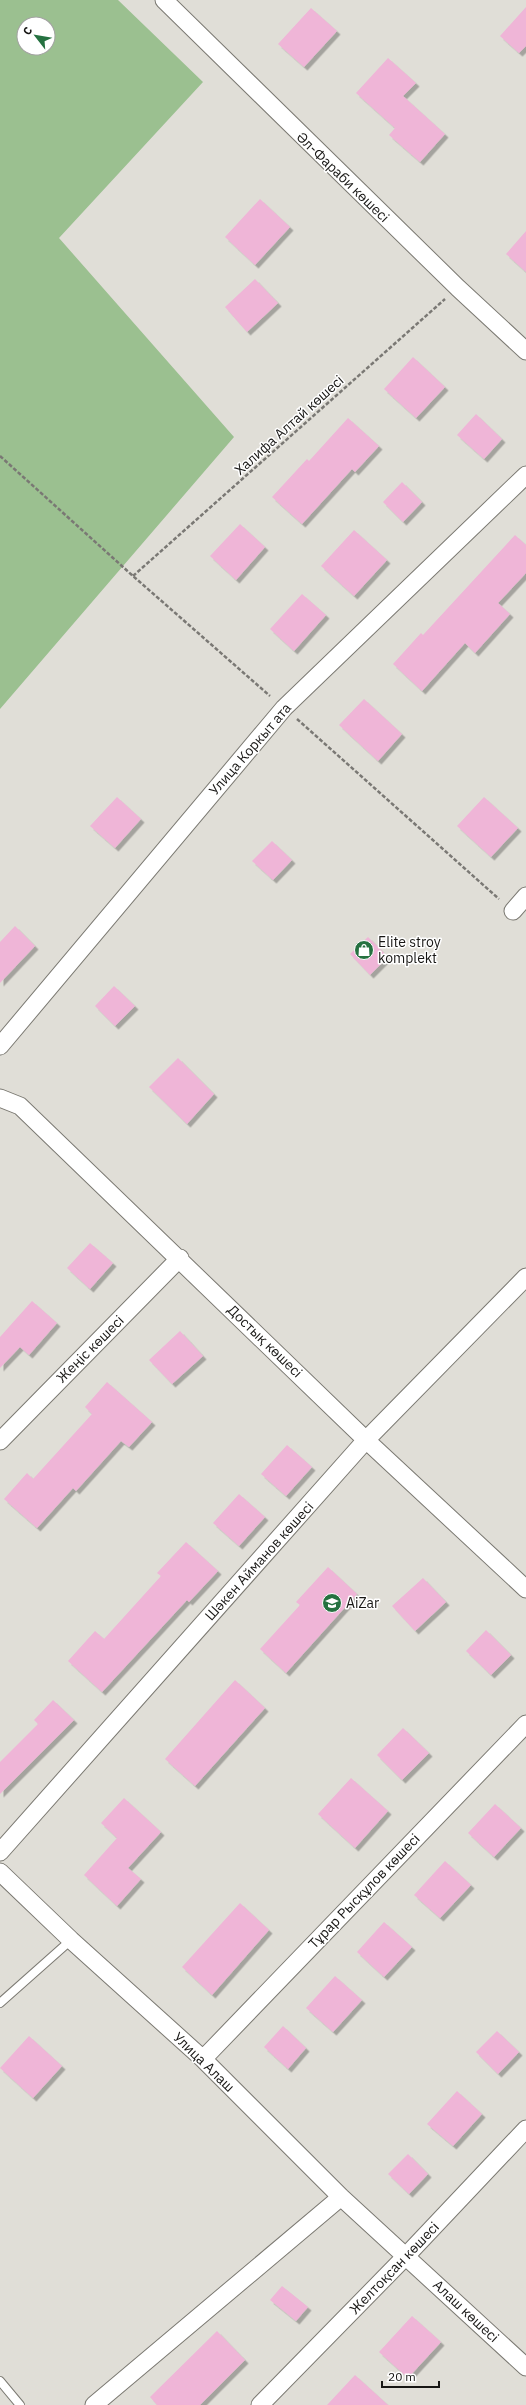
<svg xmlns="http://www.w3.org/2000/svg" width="526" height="2405" font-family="'IBM Plex Sans',sans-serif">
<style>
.green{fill:#9bc090;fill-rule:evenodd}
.building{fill:#efb5d7;filter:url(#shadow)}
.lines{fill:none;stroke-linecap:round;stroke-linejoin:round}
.service-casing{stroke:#7b7972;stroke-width:10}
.minor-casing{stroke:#7b7972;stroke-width:19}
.path{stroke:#7a7874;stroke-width:2.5;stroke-dasharray:4 2;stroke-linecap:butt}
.service{stroke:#fff;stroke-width:8}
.minor{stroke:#fff;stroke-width:17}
.labels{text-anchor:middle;stroke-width:3;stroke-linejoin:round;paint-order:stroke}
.street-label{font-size:14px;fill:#171614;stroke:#fff}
.poi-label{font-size:14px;fill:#171614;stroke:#fff;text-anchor:start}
</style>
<defs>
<filter id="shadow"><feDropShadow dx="3.5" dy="3.5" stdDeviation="0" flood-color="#0004"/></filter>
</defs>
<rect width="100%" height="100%" fill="#e0ded7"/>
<path class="green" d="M 0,0 L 118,0 L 203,82 L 59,238 L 234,437 L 0,709 ZM 24,24 L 48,24 L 48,48 L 24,48 Z"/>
<path class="building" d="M 526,7 L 526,46 L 519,53 L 500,36 Z
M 311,8 L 337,31 L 304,67 L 278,44 Z
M 388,58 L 416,83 L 403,96 L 445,134 L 420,162 L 389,135 L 395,128 L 356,93 Z
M 260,199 L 290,227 L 255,265 L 225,237 Z
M 526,231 L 526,272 L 506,254 Z
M 255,279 L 278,303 L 247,332 L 225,307 Z
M 413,357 L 445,387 L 416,418 L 384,389 Z
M 476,414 L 502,439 L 484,459 L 457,435 Z
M 348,418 L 379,446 L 355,472 L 352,469 L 302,524 L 272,497 L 307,459 L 309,461 Z
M 402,482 L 422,502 L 403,522 L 383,502 Z
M 240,524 L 265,547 L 236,580 L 210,556 Z
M 354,530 L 387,560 L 354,596 L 321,566 Z
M 515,535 L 526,545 L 526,573 L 498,603 L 510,614 L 475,653 L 465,643 L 422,691 L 393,664 L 421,633 L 423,635 Z
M 302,594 L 326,615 L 294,651 L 270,629 Z
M 364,699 L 402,734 L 378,761 L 339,725 Z
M 117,797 L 141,819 L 115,848 L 90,826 Z
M 484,797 L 518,828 L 491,857 L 457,826 Z
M 272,841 L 292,860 L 273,880 L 252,861 Z
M 15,926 L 35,946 L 0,983 L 0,942 Z
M 368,937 L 388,957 L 370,975 L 350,954 Z
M 114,986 L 135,1006 L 115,1026 L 95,1006 Z
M 178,1058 L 214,1094 L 187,1124 L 149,1087 Z
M 90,1243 L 113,1263 L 90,1289 L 67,1268 Z
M 32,1301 L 57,1323 L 29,1355 L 20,1347 L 0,1368 L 0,1337 Z
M 180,1331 L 203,1356 L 172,1384 L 149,1360 Z
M 107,1382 L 152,1422 L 129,1447 L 121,1441 L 76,1491 L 73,1488 L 37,1528 L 4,1499 L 27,1473 L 33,1479 L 92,1414 L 85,1407 Z
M 287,1445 L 312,1467 L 286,1496 L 261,1474 Z
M 239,1494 L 265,1517 L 239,1546 L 213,1523 Z
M 186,1542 L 218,1571 L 189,1602 L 187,1600 L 102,1692 L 68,1661 L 95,1631 L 104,1639 L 161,1576 L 157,1573 Z
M 328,1567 L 357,1594 L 286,1673 L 260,1649 L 300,1605 L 296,1602 Z
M 423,1578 L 446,1602 L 415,1631 L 392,1606 Z
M 486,1630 L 511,1655 L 491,1675 L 466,1651 Z
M 235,1680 L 265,1708 L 195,1786 L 165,1759 Z
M 53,1700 L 74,1720 L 0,1794 L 0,1762 L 38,1724 L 34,1720 Z
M 403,1728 L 429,1753 L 402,1780 L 377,1755 Z
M 351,1778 L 388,1811 L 355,1848 L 318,1814 Z
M 124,1798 L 161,1832 L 128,1868 L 141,1879 L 117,1906 L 84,1875 L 117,1838 L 101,1823 Z
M 495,1804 L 521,1828 L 494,1857 L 468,1833 Z
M 445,1861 L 471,1885 L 440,1918 L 414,1895 Z
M 240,1903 L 269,1930 L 212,1995 L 182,1967 Z
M 384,1922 L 412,1947 L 384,1977 L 357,1952 Z
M 335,1976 L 362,2000 L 333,2032 L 306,2008 Z
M 283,2026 L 306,2048 L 288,2069 L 264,2047 Z
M 497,2031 L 519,2052 L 498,2074 L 476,2052 Z
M 29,2036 L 62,2066 L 33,2098 L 0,2068 Z
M 457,2091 L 482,2114 L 453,2146 L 427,2124 Z
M 408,2154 L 428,2174 L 409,2194 L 388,2174 Z
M 282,2286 L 308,2307 L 296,2321 L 270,2300 Z
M 412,2316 L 441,2342 L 408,2378 L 379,2352 Z
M 217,2331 L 245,2360 L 200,2405 L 157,2405 L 150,2397 Z
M 355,2375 L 388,2405 L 327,2405 Z"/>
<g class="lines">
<g class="service-casing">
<path id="service" d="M 0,2003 L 71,1940
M 0,2381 L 20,2405"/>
</g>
<g class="minor-casing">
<path id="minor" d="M 164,0 L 458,288 L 526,351
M 513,911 L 526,896
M 0,1046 L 284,708 L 526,475
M 0,1098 L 20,1106 L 366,1440 L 526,1589
M 0,1441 L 180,1258
M 0,1852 L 366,1440 L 526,1277
M 0,1872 L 71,1940 L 203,2059 L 341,2197 L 526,2367
M 203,2059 L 526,1724
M 94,2405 L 341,2197
M 260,2405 L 406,2256 L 526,2129"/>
</g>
<path class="path" d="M 0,456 L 133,576 L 270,696
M 133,576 L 445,299
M 297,719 L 499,899"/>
<use href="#service" class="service"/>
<use href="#minor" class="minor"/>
</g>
<defs>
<g id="shop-disc" transform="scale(1)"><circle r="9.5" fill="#257140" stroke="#fff"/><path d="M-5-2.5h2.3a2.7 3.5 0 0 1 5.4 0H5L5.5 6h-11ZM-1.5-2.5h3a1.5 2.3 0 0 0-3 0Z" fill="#fff"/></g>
<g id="school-disc" transform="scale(1)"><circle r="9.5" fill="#257140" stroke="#fff"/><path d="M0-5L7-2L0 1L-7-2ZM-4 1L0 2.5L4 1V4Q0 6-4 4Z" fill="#fff"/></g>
</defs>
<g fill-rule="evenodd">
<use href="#shop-disc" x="364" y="950"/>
<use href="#school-disc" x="332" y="1603"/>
</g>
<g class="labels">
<g class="street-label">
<text transform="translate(343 177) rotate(44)" y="5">Әл-Фараби көшесі</text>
<text transform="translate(289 425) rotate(-42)" y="5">Халифа Алтай көшесі</text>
<text transform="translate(250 749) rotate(-49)" y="5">Улица Коркыт ата</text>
<text transform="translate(265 1341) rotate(44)" y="5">Достық көшесі</text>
<text transform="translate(90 1349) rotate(-45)" y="5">Жеңіс көшесі</text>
<text transform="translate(259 1561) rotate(-48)" y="5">Шәкен Айманов көшесі</text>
<text transform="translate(364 1891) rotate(-46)" y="5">Тұрар Рысқұлов көшесі</text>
<text transform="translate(204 2062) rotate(44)" y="5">Улица Алаш</text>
<text transform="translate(394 2268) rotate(-46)" y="5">Желтоқсан көшесі</text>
<text transform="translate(466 2311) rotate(43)" y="5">Алаш көшесі</text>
</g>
<g class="poi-label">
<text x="378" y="947">Elite stroy<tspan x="378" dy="16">komplekt</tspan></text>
<text x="346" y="1608">AiZar</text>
</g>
</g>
<g transform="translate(36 36) rotate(301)"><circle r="19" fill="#ffffff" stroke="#a2a2a1"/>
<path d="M0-3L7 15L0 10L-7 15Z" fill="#257140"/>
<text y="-6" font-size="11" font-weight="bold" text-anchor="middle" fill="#171614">С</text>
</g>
<path d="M382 2381v6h57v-6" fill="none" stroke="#171614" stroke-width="2"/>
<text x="388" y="2381" font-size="12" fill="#171614" stroke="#ffffff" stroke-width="3" paint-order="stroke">20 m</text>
</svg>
